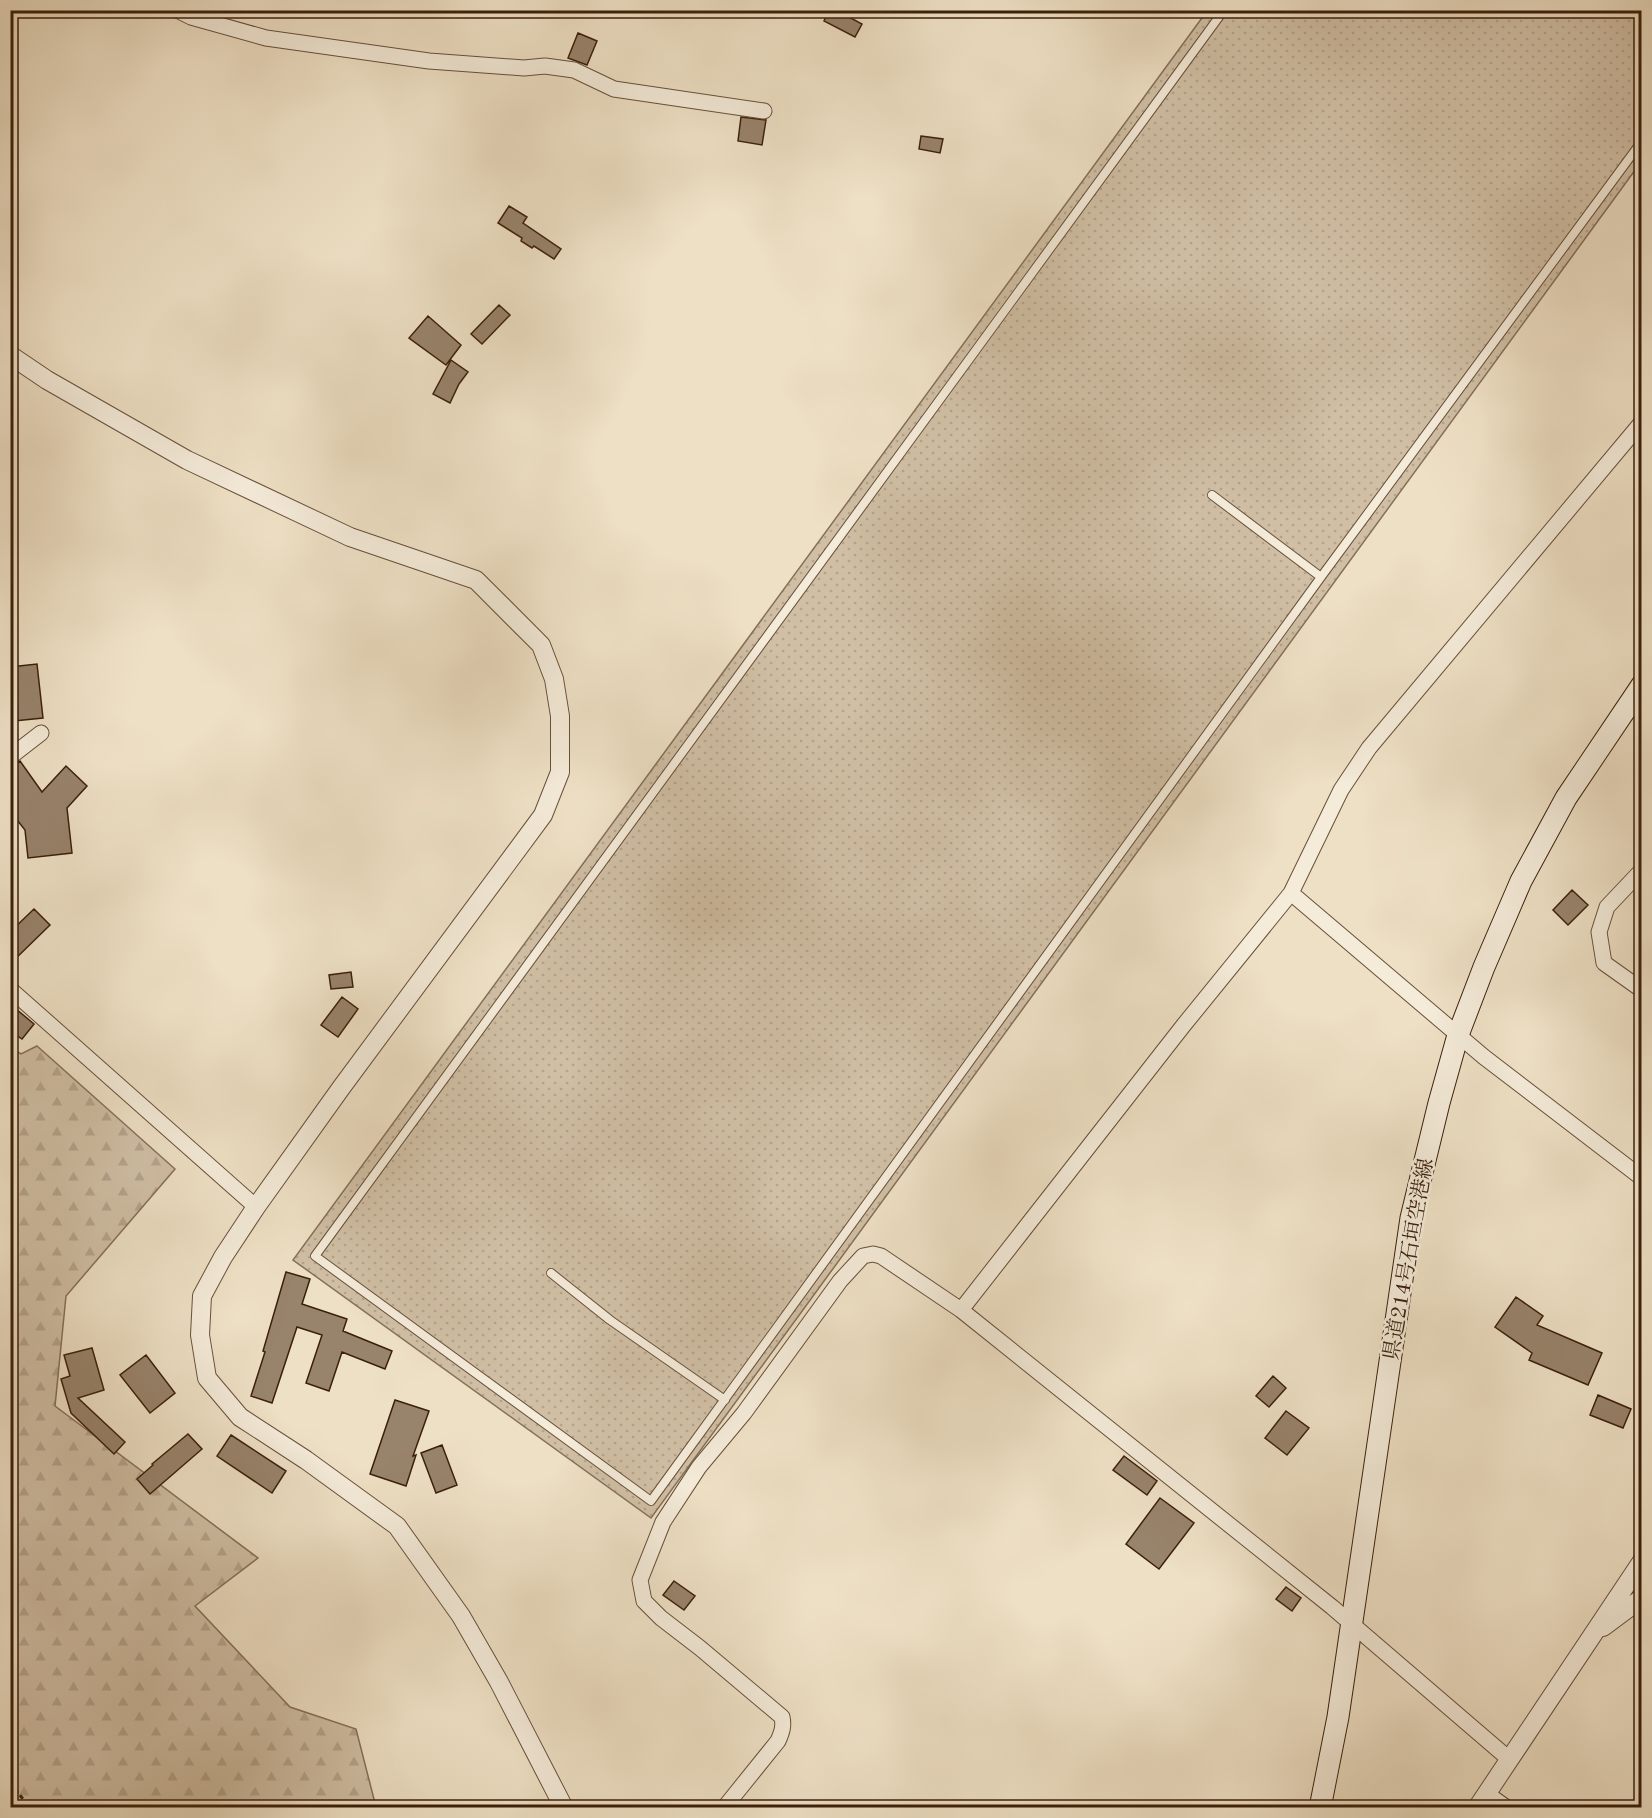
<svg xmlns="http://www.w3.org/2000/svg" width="1652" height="1818" font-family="'Old Standard TT','Noto Serif JP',serif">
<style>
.grass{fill:url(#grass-dots);stroke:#866f58;stroke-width:1.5}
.forest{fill:url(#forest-firs);stroke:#866f58;stroke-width:1.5}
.building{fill:#98836c;stroke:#3b1f0b;stroke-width:1.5}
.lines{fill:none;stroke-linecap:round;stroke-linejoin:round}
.service-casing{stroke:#684f3a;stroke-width:10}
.minor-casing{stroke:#684f3a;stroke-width:17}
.tertiary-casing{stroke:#684f3a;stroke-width:20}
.secondary-casing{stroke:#3b1f0b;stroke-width:23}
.path{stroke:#3b1f0b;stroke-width:3;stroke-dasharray:4.5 3;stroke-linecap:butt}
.service{stroke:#f4ebd9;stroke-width:8}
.minor{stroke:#f4ebd9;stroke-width:15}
.tertiary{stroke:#f4ebd9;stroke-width:18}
.secondary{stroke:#f4ebd9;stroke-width:21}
.labels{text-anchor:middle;stroke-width:5;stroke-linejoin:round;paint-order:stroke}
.street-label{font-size:21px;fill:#3b1f0b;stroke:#f4ebd9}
</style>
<defs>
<pattern id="grass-dots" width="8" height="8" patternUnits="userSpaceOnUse" patternTransform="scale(1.5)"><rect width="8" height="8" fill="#d0bfa5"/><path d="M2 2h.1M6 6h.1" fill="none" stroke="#b4a48d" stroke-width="1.8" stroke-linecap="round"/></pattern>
<pattern id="forest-firs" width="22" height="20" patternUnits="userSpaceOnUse" patternTransform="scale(1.5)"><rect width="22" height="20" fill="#d0bfa5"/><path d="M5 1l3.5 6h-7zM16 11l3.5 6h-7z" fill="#b4a48d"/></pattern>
</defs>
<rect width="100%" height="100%" fill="#eee0c5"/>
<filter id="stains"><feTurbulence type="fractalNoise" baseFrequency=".00333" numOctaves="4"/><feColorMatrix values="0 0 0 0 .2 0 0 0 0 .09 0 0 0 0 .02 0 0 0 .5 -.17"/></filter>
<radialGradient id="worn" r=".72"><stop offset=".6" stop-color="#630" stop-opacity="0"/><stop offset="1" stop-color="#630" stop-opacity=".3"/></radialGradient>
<path class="grass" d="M 1207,11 L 1641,11 L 1641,162 L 651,1518 L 293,1260 Z"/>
<path class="forest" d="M 37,1046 L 175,1169 L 66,1296 L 55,1406 L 258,1558 L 195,1606 L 290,1707 L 356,1729 L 376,1807 L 11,1807 L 10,1047 L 21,1054 Z"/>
<path class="building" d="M 829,10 L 836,10 L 862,24 L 855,37 L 824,21 Z
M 578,33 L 597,41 L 587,65 L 568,58 Z
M 741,117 L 766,120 L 762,145 L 738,141 Z
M 921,136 L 943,139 L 940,153 L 919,149 Z
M 509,206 L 527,217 L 523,223 L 561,249 L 554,259 L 534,246 L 532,248 L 521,241 L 522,238 L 498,223 Z
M 499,305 L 510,315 L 482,344 L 471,334 Z
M 428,316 L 461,345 L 446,365 L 409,338 Z
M 451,360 L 468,372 L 459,384 L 450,403 L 433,394 Z
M 37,664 L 43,718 L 14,721 L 10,688 L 10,667 Z
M 20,761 L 42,792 L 66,766 L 87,786 L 67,808 L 72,853 L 28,858 L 25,830 L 10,811 L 10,767 Z
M 1572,890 L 1588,905 L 1568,925 L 1553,910 Z
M 34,909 L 50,925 L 10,964 L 10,932 Z
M 351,972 L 353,987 L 331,989 L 329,975 Z
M 342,997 L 358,1009 L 338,1037 L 321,1025 Z
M 10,1004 L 34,1024 L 22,1039 L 10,1031 Z
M 286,1272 L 310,1279 L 302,1304 L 347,1319 L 343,1331 L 392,1351 L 385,1369 L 342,1352 L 329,1391 L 306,1383 L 322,1335 L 297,1327 L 272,1403 L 251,1396 L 265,1352 L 263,1351 Z
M 1516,1297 L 1543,1316 L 1537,1325 L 1602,1353 L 1588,1385 L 1529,1360 L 1532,1353 L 1495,1327 Z
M 92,1348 L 104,1390 L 78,1398 L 125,1442 L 114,1454 L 71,1413 L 61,1379 L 70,1376 L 64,1355 Z
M 146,1355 L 175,1393 L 150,1413 L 120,1375 Z
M 1273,1376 L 1286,1388 L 1269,1407 L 1256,1396 Z
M 1598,1395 L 1631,1409 L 1623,1428 L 1590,1415 Z
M 395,1400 L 429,1411 L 413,1456 L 416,1455 L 406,1486 L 370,1474 Z
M 1286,1411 L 1309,1428 L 1287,1455 L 1265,1438 Z
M 188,1434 L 202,1449 L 150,1494 L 137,1479 L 153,1465 L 152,1464 Z
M 231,1435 L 286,1471 L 272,1493 L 217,1456 Z
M 442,1445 L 457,1485 L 436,1493 L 421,1453 Z
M 1124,1456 L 1157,1481 L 1147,1495 L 1113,1470 Z
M 1160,1498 L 1194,1523 L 1159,1569 L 1126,1544 Z
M 674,1581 L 695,1596 L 684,1610 L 663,1595 Z
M 1286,1587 L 1301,1598 L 1292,1611 L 1276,1599 Z"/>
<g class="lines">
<g class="service-casing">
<path id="service" d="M 1224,10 L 315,1256 L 651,1501 L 1321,577 L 1642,141
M 1212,495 L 1321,577
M 551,1273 L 610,1320 L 725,1400"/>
</g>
<g class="minor-casing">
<path id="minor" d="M 177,10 L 191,17 L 266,38 L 429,61 L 524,68 L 545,66 L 574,70 L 614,89 L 764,111
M 10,757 L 41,733
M 1642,870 L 1607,907 L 1599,932 L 1604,963 L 1642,990
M 1291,893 L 1484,1057 L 1642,1178
M 10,989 L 256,1207
M 961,1310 L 1183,1026 L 1291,893 L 1341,790 L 1369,748 L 1642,422
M 1486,1793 L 1507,1808
M 724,1808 L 778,1741 C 782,1732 784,1726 782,1717 L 700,1648 L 661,1618 L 644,1601 L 640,1580 L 663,1522 L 699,1467 L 744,1413 L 840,1281 L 863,1256 L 873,1254 L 881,1256 L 961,1310 L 1332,1607 L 1509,1759"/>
</g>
<g class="tertiary-casing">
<path id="tertiary" d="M 10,355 L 47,380 L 187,460 L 350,537 L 476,580 L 541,645 L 554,679 L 560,716 L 560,772 L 543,815 L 341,1088 L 256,1207 L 223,1257 L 202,1296 L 200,1335 L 207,1378 L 240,1417 L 306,1460 L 397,1526 L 461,1616 L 499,1682 L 564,1808
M 1603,1627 L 1642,1598
M 1477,1808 L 1642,1561"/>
</g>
<g class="secondary-casing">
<path id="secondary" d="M 1320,1808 L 1338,1717 L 1411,1218 L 1439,1103 L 1458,1035 L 1484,967 L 1521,881 L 1566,798 L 1642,685"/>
</g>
<path class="path" d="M 10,1784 L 31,1808"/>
<use href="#service" class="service"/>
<use href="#minor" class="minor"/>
<use href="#tertiary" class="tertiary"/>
<use href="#secondary" class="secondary"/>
</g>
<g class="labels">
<g class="street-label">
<text transform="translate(1408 1259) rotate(-80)" y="7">県道214号石垣空港線</text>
</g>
</g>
<rect width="1652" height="1818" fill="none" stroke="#eee0c5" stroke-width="36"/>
<rect x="12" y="12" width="1628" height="1794" fill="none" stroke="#3b1f0b" stroke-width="3"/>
<rect x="18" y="18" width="1616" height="1782" fill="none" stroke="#3b1f0b" stroke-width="1.5"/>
<rect width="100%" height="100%" filter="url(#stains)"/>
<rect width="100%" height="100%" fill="url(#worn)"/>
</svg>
